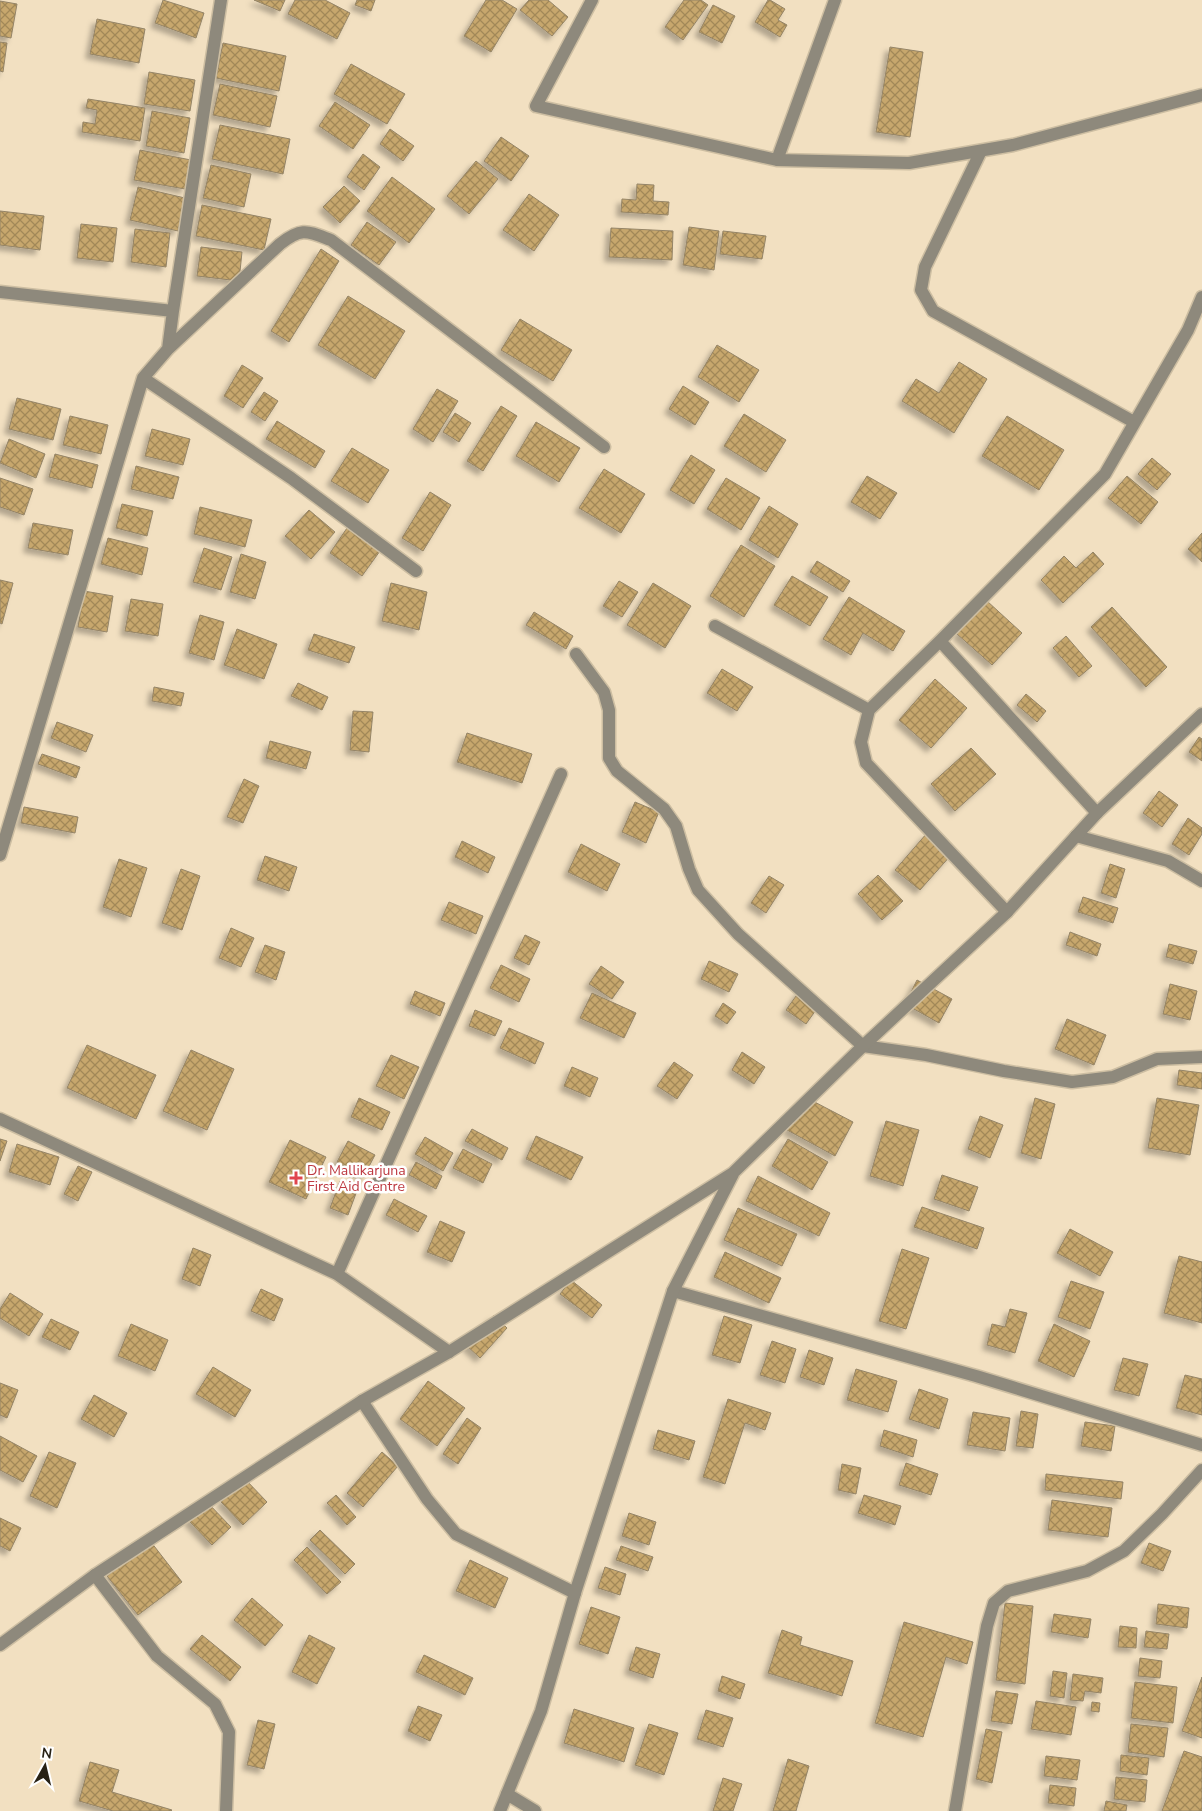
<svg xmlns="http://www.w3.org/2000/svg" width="1202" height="1811" font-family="'Nunito Sans',sans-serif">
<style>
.building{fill:url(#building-cross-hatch);stroke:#948467;filter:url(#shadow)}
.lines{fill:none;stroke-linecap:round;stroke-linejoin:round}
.minor-casing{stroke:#cdbea2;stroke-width:15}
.tertiary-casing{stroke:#cdbea2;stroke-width:15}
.minor{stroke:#8e897c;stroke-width:12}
.tertiary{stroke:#8e897c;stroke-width:12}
.health-dot{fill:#e0444e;stroke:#fff;stroke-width:2}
.labels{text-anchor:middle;stroke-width:5;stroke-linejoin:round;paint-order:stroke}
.health-label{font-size:14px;fill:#be3a42;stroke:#fff;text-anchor:start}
</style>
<defs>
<pattern id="building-cross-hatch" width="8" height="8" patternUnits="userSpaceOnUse" patternTransform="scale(1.25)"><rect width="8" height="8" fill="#c7a76d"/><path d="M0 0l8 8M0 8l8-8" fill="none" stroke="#a28858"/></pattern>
<filter id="shadow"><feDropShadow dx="-4.5" dy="4.5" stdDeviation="2.5" flood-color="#0004"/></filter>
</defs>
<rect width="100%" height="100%" fill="#f2e0c1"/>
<path class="building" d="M 163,0 L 204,13 L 196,38 L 155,23 Z
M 254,0 L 285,0 L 280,11 Z
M 295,0 L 325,0 L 350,13 L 337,39 L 288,14 Z
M 357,0 L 375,0 L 371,11 L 355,5 Z
M 486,0 L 502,0 L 517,9 L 491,52 L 464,36 Z
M 529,0 L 548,0 L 568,17 L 552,36 L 520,10 Z
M 684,0 L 701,0 L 708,5 L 683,40 L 665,27 Z
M 768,0 L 770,0 L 785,9 L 778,20 L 787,25 L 780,37 L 755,22 Z
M 0,1 L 17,4 L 11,38 L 0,36 Z
M 713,5 L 735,16 L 722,43 L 699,32 Z
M 97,19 L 145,29 L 139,63 L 90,54 Z
M 0,42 L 7,43 L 3,72 L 0,71 Z
M 223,43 L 286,56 L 279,91 L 216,78 Z
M 890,47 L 923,52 L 910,137 L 876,132 Z
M 351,64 L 405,94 L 387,124 L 334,94 Z
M 149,72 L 195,80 L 190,111 L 144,104 Z
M 220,84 L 277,96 L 270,127 L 213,115 Z
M 88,99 L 145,108 L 140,141 L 82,132 L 83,122 L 95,124 L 97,110 L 86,108 Z
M 335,102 L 370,125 L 353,149 L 319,126 Z
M 152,111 L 190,118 L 184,153 L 146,146 Z
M 220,125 L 290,139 L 283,174 L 212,159 Z
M 390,129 L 414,146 L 403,161 L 380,144 Z
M 501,137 L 529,156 L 511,181 L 484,161 Z
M 140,150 L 191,160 L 185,189 L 134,180 Z
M 363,154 L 380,167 L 364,190 L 347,177 Z
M 476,161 L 498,179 L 469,214 L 447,196 Z
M 211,165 L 251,174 L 244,207 L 203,198 Z
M 392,177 L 435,209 L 409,243 L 367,211 Z
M 637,184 L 654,185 L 653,201 L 669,202 L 668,215 L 621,212 L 622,199 L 636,200 Z
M 344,186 L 360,201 L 340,223 L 323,207 Z
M 138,187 L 185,198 L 178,231 L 130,220 Z
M 529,194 L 559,215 L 534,251 L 503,230 Z
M 202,205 L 271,219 L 264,250 L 196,236 Z
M 0,211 L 44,216 L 40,250 L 0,245 Z
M 367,222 L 396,242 L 379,265 L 351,245 Z
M 81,224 L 117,228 L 113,262 L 77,258 Z
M 689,227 L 719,231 L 714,270 L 683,265 Z
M 611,228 L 673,231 L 672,260 L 609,257 Z
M 135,229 L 170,233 L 166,267 L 131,262 Z
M 723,231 L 766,236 L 762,259 L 720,254 Z
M 201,247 L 242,252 L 239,281 L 197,276 Z
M 321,249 L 339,261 L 289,342 L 271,331 Z
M 348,296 L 405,331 L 375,379 L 318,345 Z
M 520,319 L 572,350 L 553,381 L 501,350 Z
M 717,345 L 759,370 L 739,402 L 698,377 Z
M 959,362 L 987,379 L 954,433 L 902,401 L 916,379 L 939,393 Z
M 242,365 L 263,378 L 243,408 L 224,396 Z
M 683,386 L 709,402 L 695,425 L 669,409 Z
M 437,389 L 458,401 L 433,442 L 413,429 Z
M 264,392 L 278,401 L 265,421 L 251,412 Z
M 17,398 L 61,409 L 53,440 L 9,429 Z
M 501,406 L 517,416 L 483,471 L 467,461 Z
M 455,413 L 471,423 L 459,442 L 443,432 Z
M 744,414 L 786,440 L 766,472 L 724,446 Z
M 70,416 L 108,425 L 101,454 L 63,445 Z
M 1007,416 L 1064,450 L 1039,490 L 982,456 Z
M 277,421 L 325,451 L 315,468 L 266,439 Z
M 536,422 L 580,448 L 559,482 L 516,456 Z
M 152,429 L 190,439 L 183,465 L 145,456 Z
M 9,439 L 45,454 L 36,478 L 0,463 Z
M 352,448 L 389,470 L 368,503 L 331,481 Z
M 55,454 L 98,465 L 92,488 L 49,477 Z
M 691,455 L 715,470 L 694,504 L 670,490 Z
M 1152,458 L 1171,474 L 1157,490 L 1138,474 Z
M 136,466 L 179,477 L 173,499 L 131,489 Z
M 604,469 L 645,494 L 621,533 L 579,508 Z
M 867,476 L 897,493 L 880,519 L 851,502 Z
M 1127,476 L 1158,502 L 1141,524 L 1108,498 Z
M 0,478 L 33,489 L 24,515 L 0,507 Z
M 726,478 L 760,498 L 741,530 L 707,509 Z
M 430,492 L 451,505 L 423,551 L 402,538 Z
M 122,504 L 153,511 L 147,536 L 116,528 Z
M 769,506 L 798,524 L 778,558 L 749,540 Z
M 200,507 L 252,520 L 245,547 L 194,534 Z
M 309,510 L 335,532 L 311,559 L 285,536 Z
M 33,523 L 73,530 L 68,555 L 28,548 Z
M 347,528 L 380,551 L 362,576 L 330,553 Z
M 1202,533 L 1202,562 L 1188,549 Z
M 108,538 L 148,548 L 142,575 L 101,564 Z
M 741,545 L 775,566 L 744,617 L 710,596 Z
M 204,548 L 232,557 L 221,590 L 193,582 Z
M 1093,552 L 1104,564 L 1063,603 L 1041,580 L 1064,556 L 1076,568 Z
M 241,554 L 266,562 L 255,599 L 230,592 Z
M 817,561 L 850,581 L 843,592 L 810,572 Z
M 792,576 L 828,597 L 810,626 L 774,605 Z
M 0,580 L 13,583 L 2,624 L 0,623 Z
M 619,581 L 638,592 L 622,617 L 603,606 Z
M 391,583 L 427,592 L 419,630 L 382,621 Z
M 653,583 L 691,606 L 665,648 L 627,625 Z
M 84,591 L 113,596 L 107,632 L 78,627 Z
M 849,597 L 905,631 L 893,651 L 863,633 L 851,655 L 823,639 Z
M 131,599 L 163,604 L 158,636 L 125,631 Z
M 987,601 L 1022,633 L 992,665 L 957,634 Z
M 1112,607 L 1167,667 L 1146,687 L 1091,627 Z
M 534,612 L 573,636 L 566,649 L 526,625 Z
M 200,615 L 224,622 L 214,660 L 189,653 Z
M 237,629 L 277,644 L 264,679 L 224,665 Z
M 314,634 L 355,647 L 349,663 L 308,650 Z
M 1066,636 L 1092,666 L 1079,677 L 1053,648 Z
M 722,669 L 753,687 L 737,711 L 707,693 Z
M 935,679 L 967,708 L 931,748 L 899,720 Z
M 298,683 L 328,697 L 322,710 L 291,696 Z
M 154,687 L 184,693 L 181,706 L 152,701 Z
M 1026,694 L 1046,711 L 1037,722 L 1017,705 Z
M 353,711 L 373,712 L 369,752 L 350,750 Z
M 57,722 L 93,735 L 86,752 L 51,738 Z
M 467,733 L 532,754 L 522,783 L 457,762 Z
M 1199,737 L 1202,739 L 1202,761 L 1189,752 Z
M 270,741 L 311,752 L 306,769 L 266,758 Z
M 971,748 L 996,774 L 955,811 L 931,784 Z
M 42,754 L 80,767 L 76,778 L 38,764 Z
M 244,779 L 259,786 L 243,823 L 227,817 Z
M 1159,791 L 1178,805 L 1162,827 L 1143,813 Z
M 635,802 L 659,812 L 646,843 L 622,832 Z
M 24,807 L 78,817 L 75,833 L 21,823 Z
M 1188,818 L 1202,828 L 1202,834 L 1189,855 L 1172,844 Z
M 927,833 L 952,854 L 920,890 L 895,870 Z
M 462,841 L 495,857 L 488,873 L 455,857 Z
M 581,844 L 620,864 L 607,891 L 568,872 Z
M 265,856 L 297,867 L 289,891 L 257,880 Z
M 119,859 L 147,868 L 131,917 L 103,907 Z
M 1110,864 L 1125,869 L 1116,898 L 1101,893 Z
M 181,869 L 200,876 L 182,930 L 162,923 Z
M 878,875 L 903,901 L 882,920 L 858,894 Z
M 769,876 L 784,885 L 766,913 L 751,903 Z
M 1083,897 L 1118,908 L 1113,923 L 1078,912 Z
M 449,902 L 483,916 L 476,934 L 441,920 Z
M 231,928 L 254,938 L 241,967 L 219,958 Z
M 1070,932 L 1101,944 L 1097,956 L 1066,945 Z
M 525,935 L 540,942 L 529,965 L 514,958 Z
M 1169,944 L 1197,951 L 1193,964 L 1166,957 Z
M 265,945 L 285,952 L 276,980 L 255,972 Z
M 709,961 L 738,974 L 729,992 L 701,979 Z
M 501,965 L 530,979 L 519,1002 L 490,988 Z
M 601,966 L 624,982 L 612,999 L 589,984 Z
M 917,980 L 952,999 L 939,1023 L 905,1004 Z
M 1170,984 L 1197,991 L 1190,1020 L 1163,1014 Z
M 801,989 L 821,1003 L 806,1024 L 786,1010 Z
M 415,991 L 445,1003 L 440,1016 L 410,1004 Z
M 592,993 L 636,1013 L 624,1038 L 580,1018 Z
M 723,1003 L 736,1012 L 727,1024 L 715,1016 Z
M 475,1010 L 502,1021 L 495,1036 L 469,1026 Z
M 1067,1019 L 1106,1035 L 1094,1065 L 1055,1049 Z
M 509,1028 L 544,1043 L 535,1064 L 500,1048 Z
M 87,1045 L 156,1075 L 136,1119 L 67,1088 Z
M 191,1050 L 234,1069 L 207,1130 L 163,1111 Z
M 742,1052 L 765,1067 L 754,1084 L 732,1070 Z
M 391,1055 L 419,1067 L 404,1099 L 376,1086 Z
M 674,1062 L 693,1075 L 677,1099 L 657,1086 Z
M 572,1067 L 598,1078 L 590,1097 L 564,1086 Z
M 1179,1070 L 1202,1073 L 1202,1089 L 1177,1085 Z
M 805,1097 L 853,1122 L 835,1156 L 787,1130 Z
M 359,1098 L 390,1112 L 382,1130 L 351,1117 Z
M 1035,1098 L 1055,1104 L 1041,1159 L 1021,1153 Z
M 1157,1098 L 1199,1105 L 1190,1155 L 1148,1148 Z
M 980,1116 L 1003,1125 L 990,1158 L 968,1149 Z
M 886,1121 L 919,1130 L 903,1186 L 870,1176 Z
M 472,1129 L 508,1148 L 502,1160 L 465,1141 Z
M 536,1136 L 583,1157 L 571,1180 L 526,1159 Z
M 425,1137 L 453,1153 L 443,1171 L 415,1154 Z
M 0,1139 L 7,1141 L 0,1161 Z
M 788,1139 L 828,1162 L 812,1190 L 772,1166 Z
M 290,1140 L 326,1157 L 306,1199 L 269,1182 Z
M 348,1141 L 375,1155 L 364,1176 L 337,1162 Z
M 17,1144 L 59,1157 L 50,1185 L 9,1172 Z
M 463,1149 L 492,1164 L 483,1183 L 453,1168 Z
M 416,1162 L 442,1176 L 436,1189 L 409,1175 Z
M 78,1166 L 92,1172 L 78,1201 L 64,1194 Z
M 942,1175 L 978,1187 L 969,1211 L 934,1199 Z
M 758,1176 L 830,1213 L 819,1236 L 746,1201 Z
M 340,1181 L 358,1188 L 348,1215 L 330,1208 Z
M 394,1199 L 427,1216 L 418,1232 L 386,1215 Z
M 922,1207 L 984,1228 L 977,1249 L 914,1227 Z
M 738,1208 L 797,1234 L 782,1266 L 724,1240 Z
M 440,1221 L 465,1232 L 452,1262 L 427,1252 Z
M 1070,1229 L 1113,1252 L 1100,1276 L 1057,1253 Z
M 193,1248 L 211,1255 L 200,1286 L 182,1279 Z
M 902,1249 L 929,1258 L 906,1329 L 879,1321 Z
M 725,1252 L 781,1278 L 769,1303 L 714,1277 Z
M 1179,1256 L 1202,1262 L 1202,1323 L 1164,1313 Z
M 571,1280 L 602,1305 L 592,1318 L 560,1294 Z
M 1071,1281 L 1104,1292 L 1090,1329 L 1058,1317 Z
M 261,1289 L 283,1299 L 274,1321 L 251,1311 Z
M 10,1293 L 43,1314 L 29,1336 L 0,1318 L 0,1309 Z
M 1010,1309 L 1027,1313 L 1015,1353 L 987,1345 L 992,1324 L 1005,1327 Z
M 494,1315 L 507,1328 L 480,1358 L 466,1345 Z
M 724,1316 L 752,1325 L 740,1363 L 712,1355 Z
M 51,1319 L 79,1332 L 70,1350 L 42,1337 Z
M 131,1324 L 168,1340 L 155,1371 L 118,1356 Z
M 1054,1324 L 1090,1341 L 1074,1377 L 1038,1361 Z
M 772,1341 L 796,1349 L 785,1383 L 760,1375 Z
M 809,1350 L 833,1358 L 824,1385 L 800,1377 Z
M 1123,1358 L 1148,1364 L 1139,1396 L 1114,1390 Z
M 213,1367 L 251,1390 L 235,1417 L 196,1394 Z
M 856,1369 L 897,1381 L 888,1412 L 847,1400 Z
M 1185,1375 L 1202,1379 L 1202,1415 L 1176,1408 Z
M 428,1381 L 465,1408 L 437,1446 L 400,1419 Z
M 0,1383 L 18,1390 L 7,1418 L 0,1415 Z
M 919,1389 L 948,1399 L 939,1429 L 909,1419 Z
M 94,1395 L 127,1413 L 114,1437 L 81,1419 Z
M 728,1399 L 771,1413 L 765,1430 L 745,1423 L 725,1484 L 703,1477 Z
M 1021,1411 L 1038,1414 L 1033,1448 L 1016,1446 Z
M 973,1412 L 1010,1418 L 1005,1451 L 967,1445 Z
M 467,1418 L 481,1428 L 458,1464 L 443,1454 Z
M 1085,1422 L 1115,1426 L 1111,1451 L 1081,1446 Z
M 658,1430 L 695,1441 L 689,1460 L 653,1449 Z
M 884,1430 L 917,1440 L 913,1457 L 880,1446 Z
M 0,1436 L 37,1456 L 23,1482 L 0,1470 Z
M 49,1452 L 76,1463 L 57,1508 L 30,1496 Z
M 382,1452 L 398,1466 L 363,1507 L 347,1493 Z
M 906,1463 L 938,1474 L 931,1495 L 899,1485 Z
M 842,1464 L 861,1468 L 856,1494 L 838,1490 Z
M 1046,1474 L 1123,1482 L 1121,1499 L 1045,1490 Z
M 245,1479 L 267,1502 L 243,1525 L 221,1502 Z
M 336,1495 L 356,1517 L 347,1525 L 327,1503 Z
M 864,1495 L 901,1506 L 895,1525 L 858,1513 Z
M 1052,1500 L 1112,1508 L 1108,1537 L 1048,1530 Z
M 207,1502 L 231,1527 L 212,1545 L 188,1520 Z
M 629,1513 L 656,1522 L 649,1545 L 622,1536 Z
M 0,1518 L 21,1528 L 10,1551 L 0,1546 Z
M 320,1530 L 355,1564 L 345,1574 L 310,1540 Z
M 151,1542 L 182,1582 L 138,1615 L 107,1576 Z
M 1149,1543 L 1171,1551 L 1163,1571 L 1141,1563 Z
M 621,1546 L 653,1557 L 648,1571 L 616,1560 Z
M 307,1547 L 341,1582 L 327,1594 L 294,1560 Z
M 470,1560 L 508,1578 L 495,1608 L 456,1591 Z
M 605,1567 L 626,1574 L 620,1595 L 598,1588 Z
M 252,1598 L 283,1625 L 265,1646 L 234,1620 Z
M 1005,1603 L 1033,1606 L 1025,1684 L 996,1680 Z
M 1158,1604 L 1189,1608 L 1187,1628 L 1156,1624 Z
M 591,1607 L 620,1617 L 608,1654 L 579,1644 Z
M 1054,1614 L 1091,1619 L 1088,1638 L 1051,1632 Z
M 904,1622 L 973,1642 L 967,1664 L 946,1657 L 923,1737 L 875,1723 Z
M 1120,1626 L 1137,1628 L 1136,1648 L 1118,1647 Z
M 782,1630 L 802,1637 L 800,1645 L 853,1661 L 842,1696 L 768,1673 Z
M 1146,1631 L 1169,1634 L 1167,1649 L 1144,1647 Z
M 202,1635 L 241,1667 L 230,1681 L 190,1649 Z
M 309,1635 L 335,1648 L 317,1684 L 292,1672 Z
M 636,1647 L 660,1654 L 653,1678 L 629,1670 Z
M 424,1655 L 473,1678 L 465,1695 L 416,1672 Z
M 1140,1658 L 1162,1661 L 1160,1678 L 1138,1676 Z
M 1053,1671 L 1067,1673 L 1064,1698 L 1050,1696 Z
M 1073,1674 L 1103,1678 L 1101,1693 L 1085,1691 L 1083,1701 L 1070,1700 Z
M 722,1676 L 745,1684 L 740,1699 L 718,1691 Z
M 1202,1677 L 1202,1738 L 1182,1731 Z
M 1135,1682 L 1177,1687 L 1173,1723 L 1131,1718 Z
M 996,1691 L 1018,1694 L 1012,1724 L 991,1721 Z
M 1036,1701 L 1076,1707 L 1071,1735 L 1031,1729 Z
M 1092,1702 L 1100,1703 L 1099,1712 L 1091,1711 Z
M 418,1706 L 442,1715 L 430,1741 L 408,1731 Z
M 574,1709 L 634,1728 L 624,1762 L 564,1743 Z
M 706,1710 L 733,1718 L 723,1747 L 697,1739 Z
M 258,1720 L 275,1724 L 264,1769 L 247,1765 Z
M 649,1724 L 678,1733 L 664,1775 L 635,1765 Z
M 1131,1724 L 1168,1728 L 1164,1757 L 1128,1752 Z
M 986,1729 L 1002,1732 L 992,1783 L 976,1779 Z
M 1184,1751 L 1202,1757 L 1202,1811 L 1162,1811 Z
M 1121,1755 L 1149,1758 L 1147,1775 L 1120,1771 Z
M 1046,1756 L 1080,1760 L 1077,1780 L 1044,1776 Z
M 788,1759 L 809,1766 L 796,1811 L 773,1811 Z
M 90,1762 L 119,1770 L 112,1792 L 172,1810 L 171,1811 L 113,1811 L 79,1801 Z
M 1116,1777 L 1147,1780 L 1145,1802 L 1114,1799 Z
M 723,1778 L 742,1784 L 733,1811 L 713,1811 Z
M 1050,1785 L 1076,1788 L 1074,1806 L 1048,1803 Z
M 1106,1801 L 1127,1805 L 1126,1811 L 1104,1811 Z"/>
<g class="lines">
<g class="minor-casing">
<path id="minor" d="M 592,0 L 536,106 L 777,160 L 909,163 L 1013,145 L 1202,95
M 981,151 L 925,267 L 921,290 L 933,311 L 1134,422
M 777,160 L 835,0
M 0,292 L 173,311 L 168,349 L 143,378 L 0,855
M 173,311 L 221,0
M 168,349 L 280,244 C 302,227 307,231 331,240 L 604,447
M 143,378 L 291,478 L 416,571
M 715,626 L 869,710
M 940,641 L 1097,813
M 576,654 L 604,692 L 609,710 L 609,758 L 617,771 L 664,809 L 676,826 L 689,869 L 698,890 L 738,934 L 863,1046 L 926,1055 L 1004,1071 L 1072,1082 L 1113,1077 L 1157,1059 L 1202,1057
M 1076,836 L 1168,861 L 1202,881
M 1007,912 L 866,763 L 861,742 L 869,710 L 940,641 L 1105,474 L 1188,330 L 1202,297
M 0,1119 L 337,1274 L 449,1352
M 337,1274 L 561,774
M 673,1291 L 976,1376 L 1202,1445
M 362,1401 L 427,1499 L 456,1534 L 575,1593
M 95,1575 L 157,1656 L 215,1704 L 229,1732 L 226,1811
M 507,1794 L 535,1811
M 955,1811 L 987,1626 L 994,1603 L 1008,1591 L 1087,1571 L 1124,1551 L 1162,1514 L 1202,1470"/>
</g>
<g class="tertiary-casing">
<path id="tertiary" d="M 0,1645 L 95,1575 L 362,1401 L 449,1352 L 733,1173 L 863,1046 L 1007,912 L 1097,813 L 1202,714
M 500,1811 L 541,1711 L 575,1593 L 673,1291 L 733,1174"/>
</g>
<use href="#minor" class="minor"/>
<use href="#tertiary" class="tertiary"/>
</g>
<path class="health-dot" d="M293.5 1170.5h5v5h5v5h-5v5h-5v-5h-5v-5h5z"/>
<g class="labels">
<g class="health-label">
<text x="307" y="1175">Dr. Mallikarjuna<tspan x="307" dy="16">First Aid Centre</tspan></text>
</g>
</g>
<g transform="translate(45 1766) rotate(8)" stroke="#ffffff" stroke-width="4" paint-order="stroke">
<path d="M0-4L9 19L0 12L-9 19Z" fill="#272115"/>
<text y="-8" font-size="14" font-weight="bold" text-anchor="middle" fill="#272115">N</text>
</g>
</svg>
